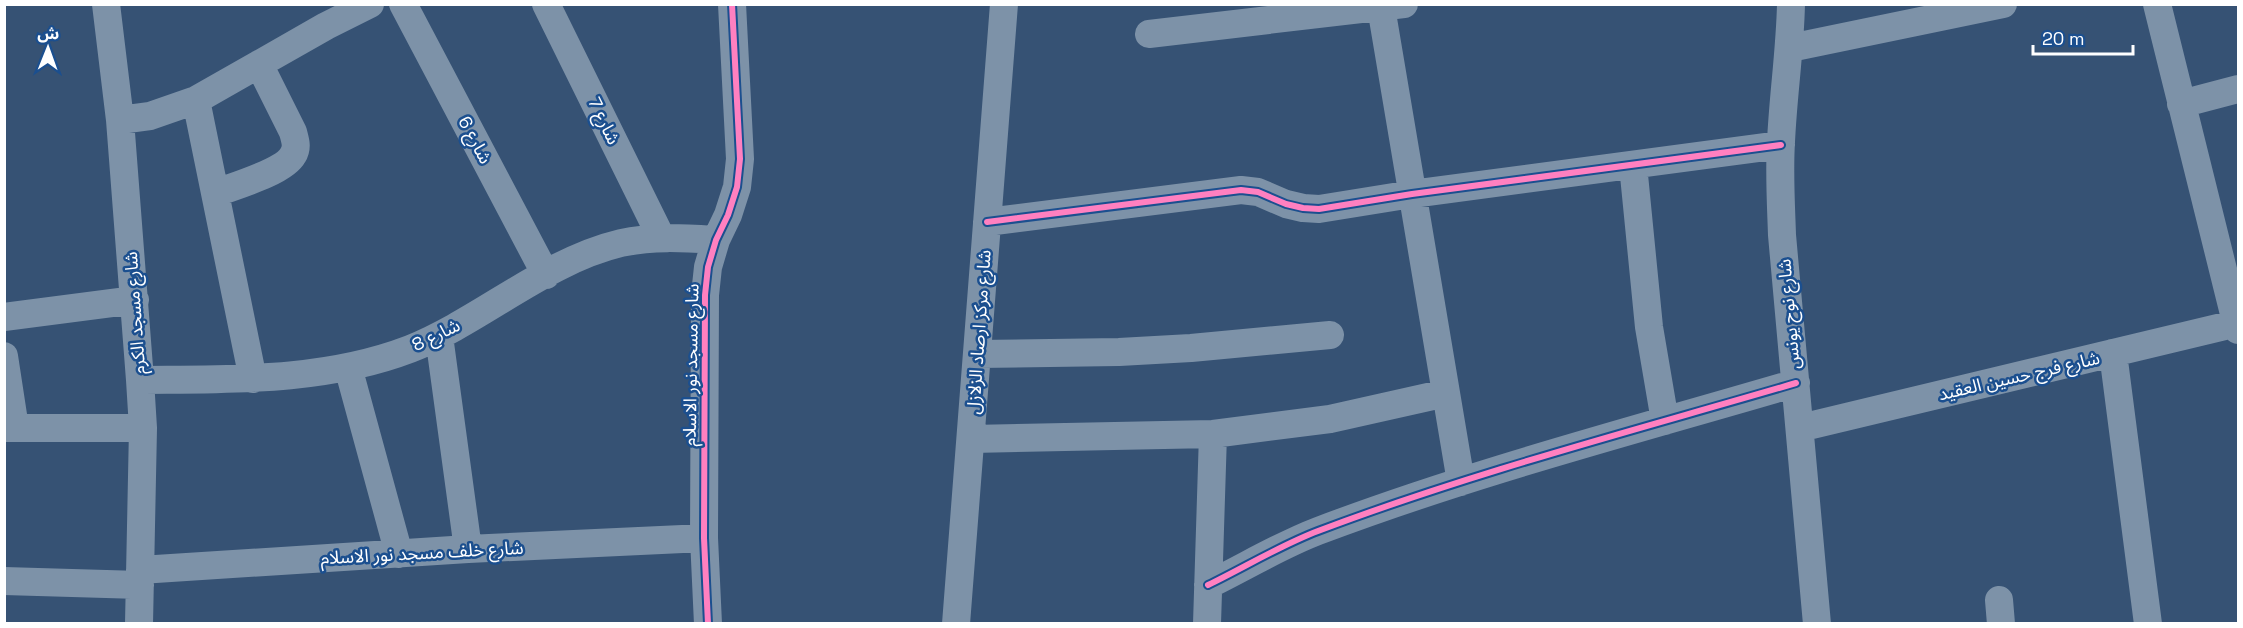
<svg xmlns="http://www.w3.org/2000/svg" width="2243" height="628" font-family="'Space Grotesk','Noto Sans Arabic',sans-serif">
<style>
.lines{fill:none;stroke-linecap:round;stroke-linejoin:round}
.minor{stroke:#7d92a8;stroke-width:28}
.cycleway-casing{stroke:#1b4f8f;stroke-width:10}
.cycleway{stroke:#ff80c0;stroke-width:6}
.labels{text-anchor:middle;stroke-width:5;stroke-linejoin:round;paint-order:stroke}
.street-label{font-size:18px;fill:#fff;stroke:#1b4f8f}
</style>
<rect width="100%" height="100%" fill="#365274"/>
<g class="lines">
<path class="minor" d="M 106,4 L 120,120 L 140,380 L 143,428 L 139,624
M 403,4 L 546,275
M 546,4 L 661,237
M 1791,4 C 1790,51 1783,96 1781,142 C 1779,173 1781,204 1782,235 L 1817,624
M 2157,4 L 2238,330
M 1381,7 L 1461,482
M 1149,34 L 1404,4
M 1790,48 L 2003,4
M 196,100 L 253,379
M 2181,104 L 2238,89
M 120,120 L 150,116 L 196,100 L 326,26 L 370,4
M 1633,165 L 1649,327 L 1665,421
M 216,193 C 234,186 284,172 293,155 C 298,147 295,140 293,132 L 259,64
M 987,222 L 1241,190 L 1258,192 L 1286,204 L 1303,208 L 1319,209 L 1412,194 L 1781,145
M 4,317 L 135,300
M 439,336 L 468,549
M 2113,353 L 2148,624
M 977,354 L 1119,352 L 1191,348 L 1330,335
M 4,356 L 15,428
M 348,367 L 399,554
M 140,380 C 230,379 324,382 410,349 C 482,320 545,261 621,243 C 653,236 683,238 716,240
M 4,428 L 143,428
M 1800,428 L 2238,323
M 971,439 L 1213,434 L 1330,419 L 1446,393
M 140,570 L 468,549 L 704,538
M 4,581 L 140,585
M 1208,585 C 1245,567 1281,545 1318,531 C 1474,472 1636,430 1796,383
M 1999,600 L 2001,624
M 708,624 L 704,538 L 705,295 L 708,267 L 716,240 L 728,215 L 737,187 L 740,159 L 732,4
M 956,624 L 1004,4
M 1207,624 L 1213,434"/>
<g class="cycleway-casing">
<path id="cycleway" d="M 987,222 L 1241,190 L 1258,192 L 1286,204 L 1303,208 L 1319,209 L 1412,194 L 1781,145
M 1208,585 C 1245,567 1281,545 1318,531 C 1474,472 1636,430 1796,383
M 708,624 L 704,538 L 705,295 L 708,267 L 716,240 L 728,215 L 737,187 L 740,159 L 732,4"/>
</g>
<use href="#cycleway" class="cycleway"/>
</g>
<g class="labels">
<g class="street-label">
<text transform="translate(604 121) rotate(64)" y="6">شارع 7</text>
<text transform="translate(475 140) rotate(62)" y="6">شارع 6</text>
<text transform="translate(135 313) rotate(-94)" y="6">شارع مسجد الكرم</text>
<text transform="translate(1789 314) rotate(-95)" y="6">شارع نوح يونس</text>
<text transform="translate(979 332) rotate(-86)" y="6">شارع مركز ارصاد الزلازل</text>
<text transform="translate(436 335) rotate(-26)" y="6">شارع 8</text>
<text transform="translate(691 365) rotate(-89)" y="6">شارع مسجد نور الاسلام</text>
<text transform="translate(2019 376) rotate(-13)" y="6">شارع فرج حسين العقيد</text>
<text transform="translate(422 553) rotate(-3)" y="6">شارع خلف مسجد نور الاسلام</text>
</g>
</g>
<rect width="2243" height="628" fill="none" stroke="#ffffff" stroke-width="12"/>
<g transform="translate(48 48) rotate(1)" stroke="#1b4f8f" stroke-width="4.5" paint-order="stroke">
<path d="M0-4.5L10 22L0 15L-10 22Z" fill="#ffffff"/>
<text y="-9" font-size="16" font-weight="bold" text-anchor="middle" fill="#ffffff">ش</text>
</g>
<path d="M2033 45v9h100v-9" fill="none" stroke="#ffffff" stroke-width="3"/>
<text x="2042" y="45" font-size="18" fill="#ffffff" stroke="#1b4f8f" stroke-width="4.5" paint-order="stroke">20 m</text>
</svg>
